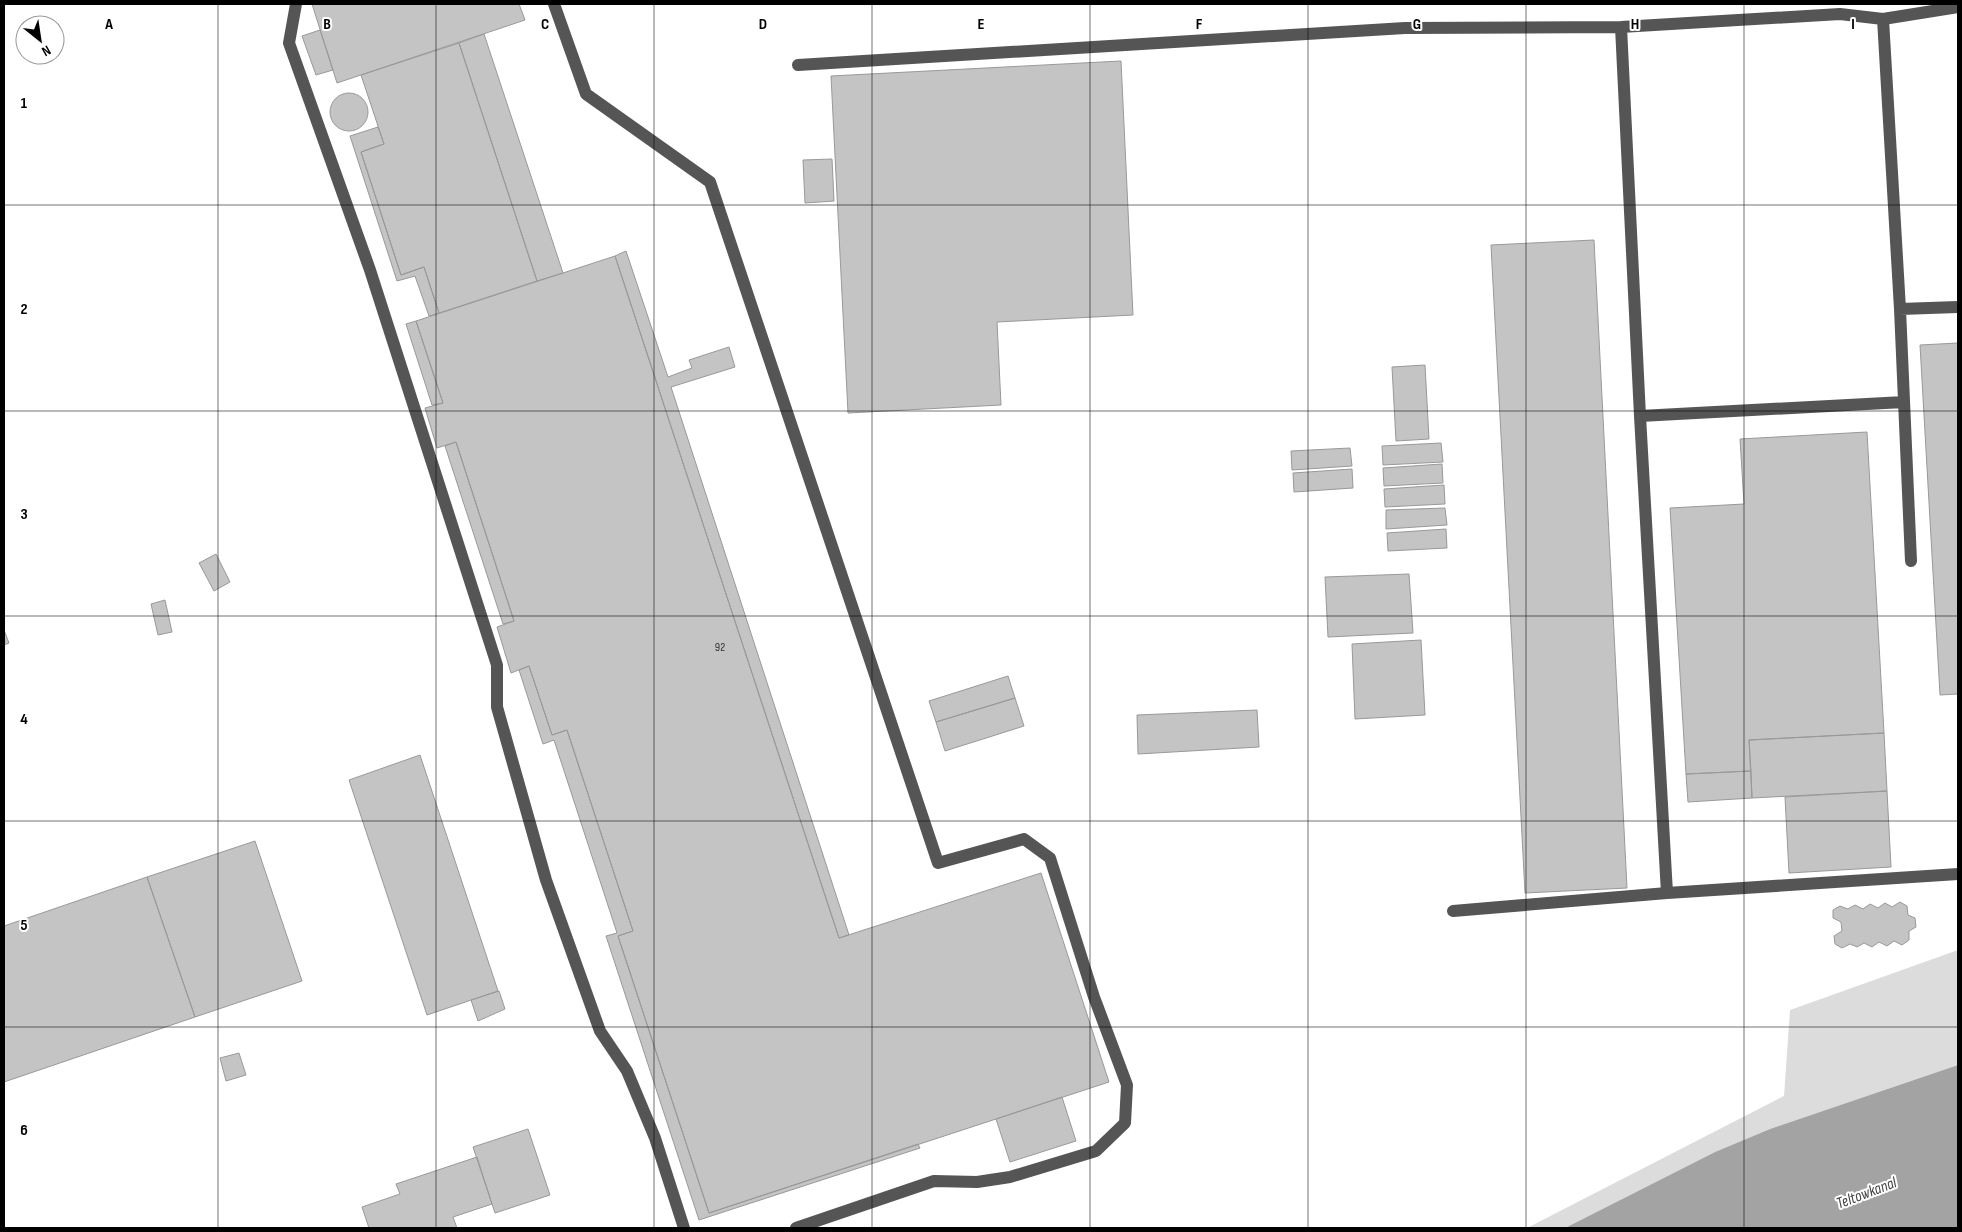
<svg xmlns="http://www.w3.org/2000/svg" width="1962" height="1232" font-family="'Sofia Sans Condensed',sans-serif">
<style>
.green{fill:#dcdcdc}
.water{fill:#a3a3a3}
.building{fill:#c4c4c4;stroke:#999}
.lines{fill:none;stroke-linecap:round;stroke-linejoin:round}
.minor{stroke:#555;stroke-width:12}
.grid{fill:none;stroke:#000;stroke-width:1;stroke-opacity:0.55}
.labels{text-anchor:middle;stroke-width:4;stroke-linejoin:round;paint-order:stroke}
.number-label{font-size:12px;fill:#313131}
.water-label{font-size:16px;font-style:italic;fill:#444;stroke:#fff}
.grid-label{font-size:16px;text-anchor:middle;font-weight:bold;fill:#000;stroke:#fff;stroke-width:4;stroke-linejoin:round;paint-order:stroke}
</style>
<rect width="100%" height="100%" fill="#fff"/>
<path class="green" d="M 1958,950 L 1958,1065 L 1770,1129 L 1715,1152 L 1565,1228 L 1527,1228 L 1784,1096 L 1790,1010 Z"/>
<path class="water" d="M 1958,1065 L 1958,1228 L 1565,1228 L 1715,1152 L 1770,1129 Z"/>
<path class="building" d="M 312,4 L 519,4 L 525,20 L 337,83 Z
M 320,30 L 333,70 L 316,75 L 302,36 Z
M 484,34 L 563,273 L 537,281 L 459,43 Z
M 459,43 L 537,281 L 439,313 L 424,267 L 401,275 L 361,152 L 384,144 L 361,75 Z
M 1121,61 L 1133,315 L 997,322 L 1001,405 L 848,413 L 831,76 Z
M330 112a19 19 0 1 1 38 0a19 19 0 1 1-38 0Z
M 378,127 L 384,144 L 361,152 L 401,275 L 424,267 L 439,313 L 429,316 L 415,276 L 397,281 L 350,136 Z
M 832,159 L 834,201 L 805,203 L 803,160 Z
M 1594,240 L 1627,888 L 1525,893 L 1491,245 Z
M 626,251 L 668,377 L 692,368 L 689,360 L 729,347 L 735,367 L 671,387 L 849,935 L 839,938 L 615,256 Z
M 615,256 L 839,938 L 1041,873 L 1109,1082 L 709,1213 L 618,936 L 633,931 L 567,730 L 552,735 L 529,666 L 511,673 L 497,627 L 514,621 L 456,442 L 437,448 L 425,408 L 443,403 L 416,321 Z
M 416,321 L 443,403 L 432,405 L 406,324 Z
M 1958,343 L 1958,694 L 1940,695 L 1920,345 Z
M 1425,365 L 1429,439 L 1396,441 L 1392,367 Z
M 1867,432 L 1884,733 L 1749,740 L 1751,771 L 1686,774 L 1670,508 L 1744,504 L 1740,439 Z
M 456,442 L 514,621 L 503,624 L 445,446 Z
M 1441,443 L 1443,462 L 1383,465 L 1382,446 Z
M 1350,448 L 1352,466 L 1292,470 L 1291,451 Z
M 1442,464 L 1443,483 L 1384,486 L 1383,468 Z
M 1352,469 L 1353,488 L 1294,492 L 1293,473 Z
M 1444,485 L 1445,504 L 1385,507 L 1384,489 Z
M 1445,508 L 1447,525 L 1386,529 L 1386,510 Z
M 1446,529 L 1447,548 L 1388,551 L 1387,533 Z
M 216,554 L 230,582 L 214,591 L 199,563 Z
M 1409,574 L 1413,633 L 1328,637 L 1325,577 Z
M 165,600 L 172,632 L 158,635 L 151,604 Z
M 4,630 L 9,643 L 4,645 Z
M 1421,640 L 1425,715 L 1355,719 L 1352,644 Z
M 529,666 L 552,735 L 567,730 L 633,931 L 618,936 L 709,1213 L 918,1144 L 920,1148 L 699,1220 L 606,936 L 617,933 L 554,740 L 543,744 L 519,670 Z
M 1008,676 L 1015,698 L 936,722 L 929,701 Z
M 1015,698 L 1024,726 L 945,751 L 936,722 Z
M 1257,710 L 1259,747 L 1138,754 L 1137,715 Z
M 1884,733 L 1887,791 L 1752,798 L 1749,740 Z
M 420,755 L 498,991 L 427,1015 L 349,780 Z
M 1751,771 L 1752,798 L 1688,802 L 1686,774 Z
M 1887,791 L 1891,867 L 1789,873 L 1785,797 Z
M 255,841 L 302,981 L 195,1017 L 147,877 Z
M 147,877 L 195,1017 L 4,1082 L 4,926 Z
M 1900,902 L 1907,906 L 1908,915 L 1915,918 L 1916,927 L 1909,931 L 1909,940 L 1902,945 L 1894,941 L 1887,946 L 1879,942 L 1872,947 L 1864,943 L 1857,947 L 1850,944 L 1842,948 L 1835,944 L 1834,936 L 1842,931 L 1841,922 L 1833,918 L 1833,910 L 1840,906 L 1848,909 L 1855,905 L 1863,909 L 1870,904 L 1878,908 L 1885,903 L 1892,907 Z
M 499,991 L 505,1009 L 478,1021 L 471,1000 Z
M 239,1053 L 246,1075 L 226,1081 L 220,1058 Z
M 1062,1097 L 1076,1141 L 1010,1162 L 996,1119 Z
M 528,1129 L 550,1195 L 495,1213 L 473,1147 Z
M 477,1157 L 492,1204 L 453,1217 L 457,1228 L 369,1228 L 362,1207 L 400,1194 L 396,1184 Z"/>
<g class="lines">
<path class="minor" d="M 296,4 L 289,43 L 370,270 L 497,665 L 497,707 L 546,880 L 600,1031 L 627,1071 L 655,1138 L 684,1228
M 554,4 L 586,94 L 710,182 L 938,863 L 1024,839 L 1050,858 L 1094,997 L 1127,1085 L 1125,1123 L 1096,1151 L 1010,1177 L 977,1182 L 934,1181 L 796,1228
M 1883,19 L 1900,309 L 1911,561
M 1621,27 L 1640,416 L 1667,893
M 798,65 L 1405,28 L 1621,27 L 1840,14 L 1883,19 L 1958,7
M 1900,309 L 1958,307
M 1640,416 L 1904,402
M 1453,911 L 1667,893 L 1958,874"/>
</g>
<path class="grid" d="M 218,4 L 218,1228M 436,4 L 436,1228M 654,4 L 654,1228M 872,4 L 872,1228M 1090,4 L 1090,1228M 1308,4 L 1308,1228M 1526,4 L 1526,1228M 1744,4 L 1744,1228M 4,205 L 1958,205M 4,411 L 1958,411M 4,616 L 1958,616M 4,821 L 1958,821M 4,1027 L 1958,1027"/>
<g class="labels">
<g class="number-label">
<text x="720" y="651">92</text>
</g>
<g class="water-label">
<text transform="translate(1866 1192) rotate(-21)" y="6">Teltowkanal</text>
</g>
</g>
<g class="grid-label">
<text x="109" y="29">A</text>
<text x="327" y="29">B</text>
<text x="545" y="29">C</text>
<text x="763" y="29">D</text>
<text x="981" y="29">E</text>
<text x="1199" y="29">F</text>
<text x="1417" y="29">G</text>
<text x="1635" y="29">H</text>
<text x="1853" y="29">I</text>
<text x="24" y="108">1</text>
<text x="24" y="314">2</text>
<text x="24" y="519">3</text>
<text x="24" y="724">4</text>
<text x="24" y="930">5</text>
<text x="24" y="1135">6</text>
</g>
<rect width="1962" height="1232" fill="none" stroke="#000000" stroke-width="10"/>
<g transform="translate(40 40) rotate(150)"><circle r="24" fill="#ffffff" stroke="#999999"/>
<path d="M0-4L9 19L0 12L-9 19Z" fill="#000000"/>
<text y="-8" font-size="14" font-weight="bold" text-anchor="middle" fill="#000000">N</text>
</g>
</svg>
